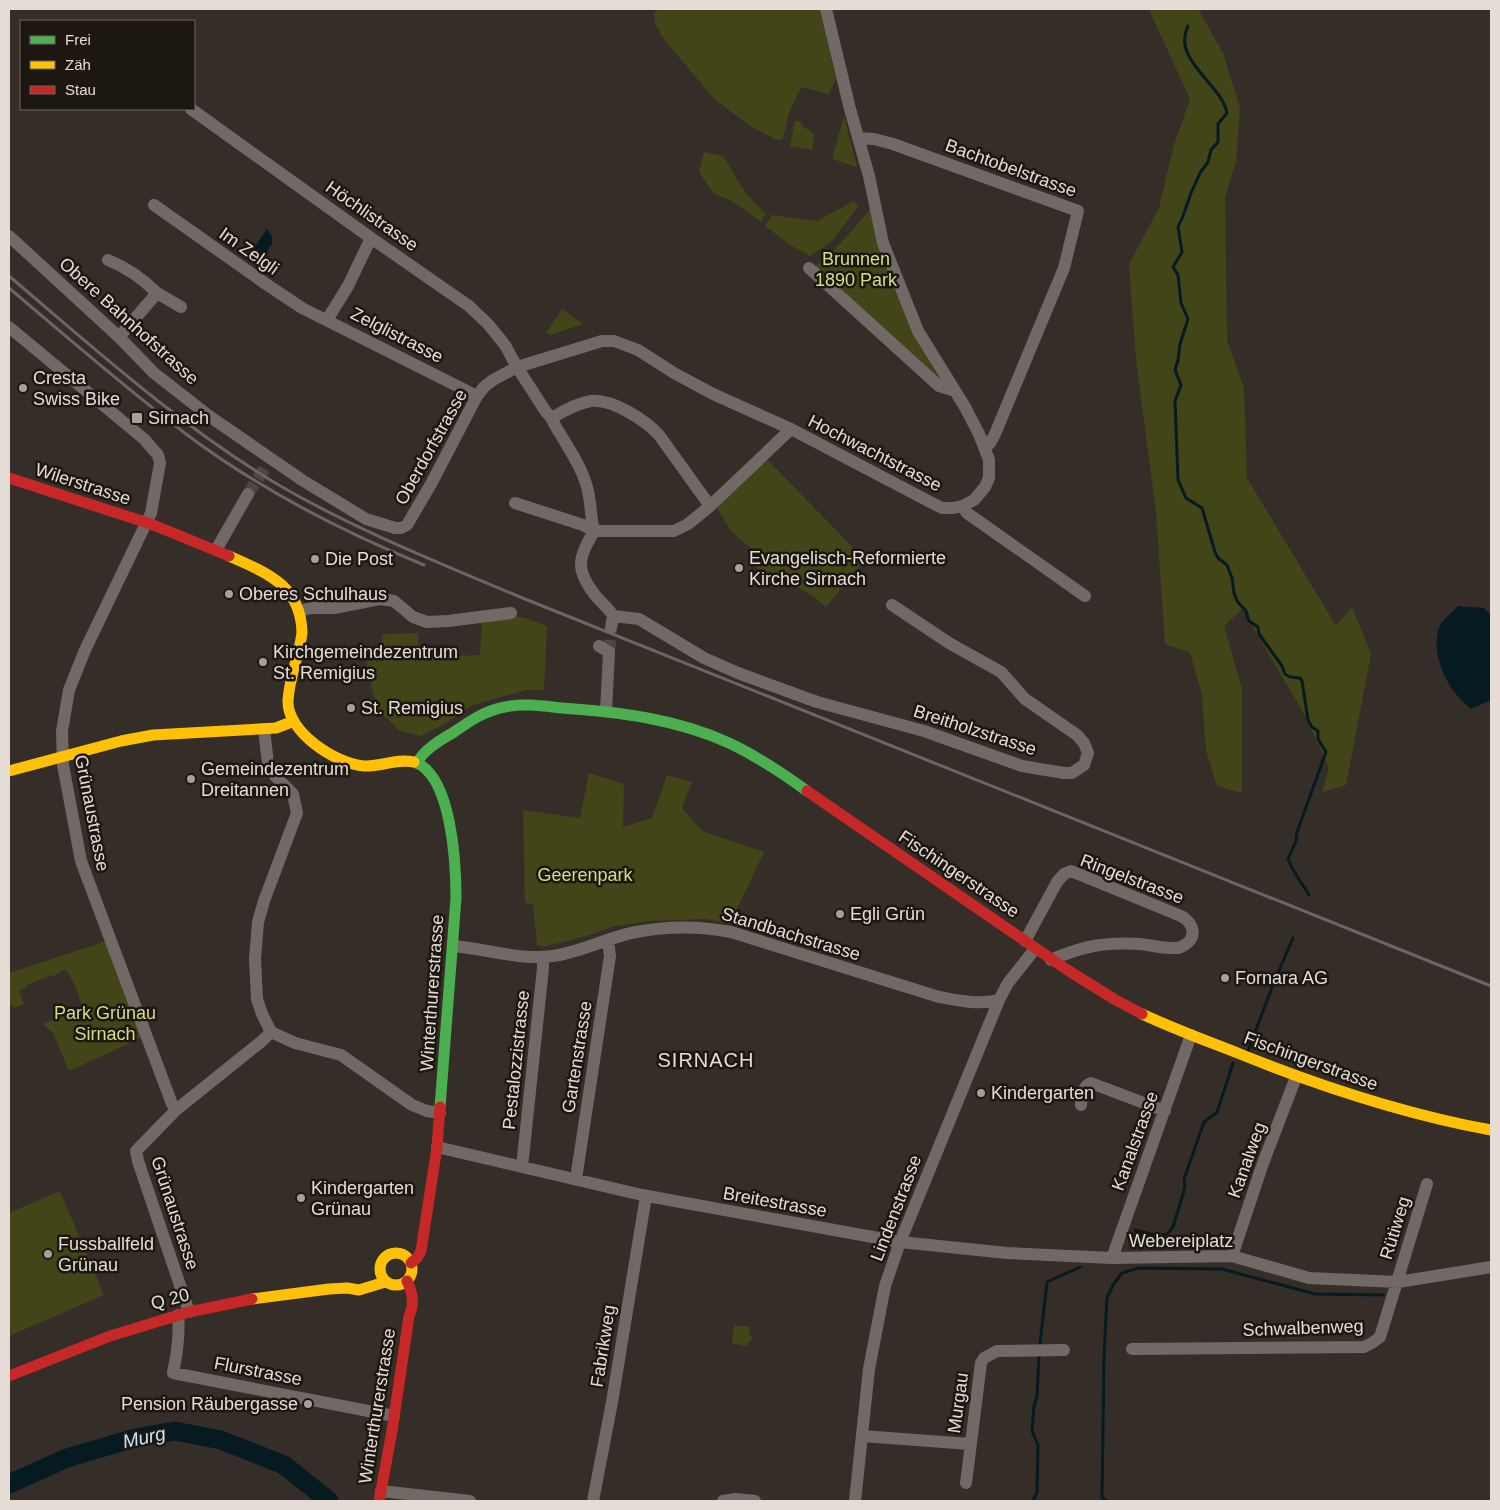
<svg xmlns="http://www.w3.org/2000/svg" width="1500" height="1510" font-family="Helvetica,sans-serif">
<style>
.green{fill:#424518}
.water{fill:#061a21}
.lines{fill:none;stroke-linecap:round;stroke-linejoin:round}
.stream{stroke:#061a21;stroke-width:3}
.river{stroke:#061a21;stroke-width:19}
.street-tunnel{stroke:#4f4842;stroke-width:12;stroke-dasharray:12 6;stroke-linecap:butt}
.street{stroke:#726966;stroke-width:12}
.fast{stroke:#4caf50;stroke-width:11}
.slow{stroke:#ffc107;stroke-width:11}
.jam{stroke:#c62828;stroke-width:11}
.rail{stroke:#6d6562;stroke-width:3}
.poi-dot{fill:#a79f98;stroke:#1d1712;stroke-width:2}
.labels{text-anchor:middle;stroke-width:5;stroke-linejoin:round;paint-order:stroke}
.street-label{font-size:18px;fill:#e5dcd5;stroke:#1d1712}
.park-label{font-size:18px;fill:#d4df85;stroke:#1d1712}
.poi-label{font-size:18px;fill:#e5dcd5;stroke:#1d1712;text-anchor:start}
.water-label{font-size:19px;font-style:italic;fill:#c1e8f8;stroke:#1d1712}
.quarter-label{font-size:20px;letter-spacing:1px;fill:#e5dcd5;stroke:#1d1712}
</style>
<rect width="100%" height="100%" fill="#352e28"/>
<path class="green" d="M 657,9 L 820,9 L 836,79 L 829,94 L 801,87 L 789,113 L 783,139 L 777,140 L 752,127 L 715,100 L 662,37 L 655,23 L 654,14 Z
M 1152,9 L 1198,9 L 1223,53 L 1240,108 L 1236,161 L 1225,197 L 1227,340 L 1244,388 L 1247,478 L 1336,626 L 1352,607 L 1371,654 L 1346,785 L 1322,792 L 1329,768 L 1307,719 L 1247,617 L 1246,606 L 1224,626 L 1242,689 L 1242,793 L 1217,786 L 1206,750 L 1202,694 L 1190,653 L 1165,644 L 1156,512 L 1136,360 L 1129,264 L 1159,208 L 1173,148 L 1190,99 L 1150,12 Z
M 844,116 L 857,167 L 832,159 Z
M 795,121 L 801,121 L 801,125 L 814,134 L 812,150 L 790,146 Z
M 704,152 L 723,156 L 745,192 L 765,214 L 761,222 L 732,201 L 714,194 L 699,172 Z
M 854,201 L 858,207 L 831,242 L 810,256 L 790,245 L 765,226 L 772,215 L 817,221 Z
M 870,209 C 882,271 909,324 939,378 L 814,267 C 836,251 852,231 870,209 Z
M 562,309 L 583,324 L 550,335 L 546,333 Z
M 767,459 L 865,560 L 826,607 L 814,597 L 783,578 L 778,585 L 776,584 L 752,564 L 759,555 L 732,532 L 716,507 Z
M 509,615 L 525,618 L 547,626 L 544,690 L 526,690 L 470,706 L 448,722 L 421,736 L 398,730 L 390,721 L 374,709 L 376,706 L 366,661 L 381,660 L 382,634 L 418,633 L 419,658 L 480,655 L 482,620 Z
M 589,773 L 624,784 L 623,827 L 652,818 L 667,775 L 692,782 L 682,808 L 702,831 L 764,852 L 730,924 L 706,919 L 650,921 L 615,926 L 590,935 L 543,947 L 537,945 L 533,904 L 525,903 L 523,810 L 580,818 Z
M 110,940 L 141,1038 L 69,1071 L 53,1033 L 43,1024 L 68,1013 L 68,1011 L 82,1006 C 78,993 74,980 65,969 L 52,977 L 51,975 L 27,985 L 27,987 L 19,991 L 24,1004 L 14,1008 L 13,1005 L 9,1006 L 9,973 Z
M 60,1191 L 104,1295 L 9,1336 L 9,1213 Z
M 734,1325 L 749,1327 L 749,1335 L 752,1336 L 751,1341 L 748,1342 L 746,1346 L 732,1343 Z"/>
<path class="water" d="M 267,229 L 272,236 L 272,244 L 263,257 L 252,251 Z
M 1458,606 L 1484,608 L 1491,615 L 1491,700 L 1471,709 C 1464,703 1457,696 1452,689 C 1441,672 1431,646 1440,626 C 1443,619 1453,612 1458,606 Z"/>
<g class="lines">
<path class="stream" d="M 1188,26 C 1171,60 1222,84 1227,113 L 1218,124 L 1218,142 L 1211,150 L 1208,162 L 1200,173 L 1191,193 L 1183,216 L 1178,227 L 1182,252 L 1173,267 L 1178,275 L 1181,303 L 1188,319 L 1180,344 L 1178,360 L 1175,370 L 1181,385 L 1175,401 L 1178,480 L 1186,498 L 1202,508 L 1215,552 L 1218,558 L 1227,565 L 1232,578 L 1234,593 L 1237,601 L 1246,611 L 1249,621 L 1258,627 L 1259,634 L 1282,666 L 1285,674 L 1290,677 L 1300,678 L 1302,681 L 1308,720 L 1312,727 L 1318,731 L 1318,739 L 1326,752 L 1297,832 L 1296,841 L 1288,859 C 1293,872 1302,883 1309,895
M 1248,1051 L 1274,982 L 1293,938
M 1135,1230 L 1158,1236 L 1167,1234 L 1173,1227 L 1185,1187 L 1184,1179 L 1204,1122 L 1217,1112 L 1233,1063
M 1040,1344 L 1047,1282 L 1080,1267
M 1033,1501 L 1037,1492 L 1038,1445 L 1032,1431 L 1034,1406 L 1037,1396 L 1039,1357
M 1107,1501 L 1102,1497 L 1104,1356 L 1107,1298 L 1113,1285 L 1122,1273 L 1139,1268 L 1222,1269 L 1315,1294 L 1383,1295"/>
<path class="river" d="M 9,1484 L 67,1458 L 135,1438 L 175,1431 L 221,1440 L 284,1465 L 329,1501"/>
<path class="street-tunnel" d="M 248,494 L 266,466
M 609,652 L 611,628"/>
<path class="street" d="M 191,109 L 371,238 L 469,306 L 488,324 L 505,345 L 517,367 L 546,412 C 553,418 554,425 559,432 C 571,452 585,472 589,496 C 591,508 591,519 594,531
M 858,138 L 874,139 L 893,144 L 1078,211 L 1064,268 L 995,434 L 990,443 L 985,448
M 154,205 L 266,284 L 302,308 L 477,396
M 9,236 L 119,337 L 154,373 L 209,416 L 302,480 L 366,519 L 395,528 L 401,528 L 407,525 L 431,484 L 477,396 L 484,387 L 493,380 L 517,367 L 602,341 L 614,341 L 638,350 L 674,373 L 713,394 L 791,429 L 934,504 L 942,508 L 953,508 L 962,506 L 974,500 L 985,487 L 989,478 L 989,460 L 979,434 L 965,407 L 918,331 L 883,243 L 869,176 L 850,109 L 826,9
M 108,260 C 128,268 142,278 157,293 L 119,337
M 809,268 L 939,386 L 955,391
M 157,293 L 181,307
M 327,320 L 348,286 L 371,238
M 9,327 L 144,439 L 158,455 L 160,463 L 151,513 L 85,650 L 69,690 L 62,731 L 63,765 L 81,861 L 172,1104 L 176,1110
M 552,418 C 563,411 579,403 591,401 C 613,399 645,420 659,435 L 710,506
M 515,503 L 583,525 L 594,531
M 962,506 L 967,513 L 1085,596
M 216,550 L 248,494
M 299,611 L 311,608 L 334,608 L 380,599 L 394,601 L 413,617 L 427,622 L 448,621 L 511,613
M 613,616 L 639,619 L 704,658 L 738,673 L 817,702 L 924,731 L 1022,766 L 1064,773 L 1072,773 L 1084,765 L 1088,753 L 1084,743 L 1077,735 L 1025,699 L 1001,672 L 949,643 L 892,605
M 611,628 L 613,616 C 608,607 601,603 595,595 C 574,568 579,558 594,531 L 674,531 L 688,524 L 710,506 L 791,429
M 599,646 L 609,652 L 606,711
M 264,729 L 268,764 L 275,776 L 293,794 L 297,813 L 264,901 L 258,922 L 255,959 L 257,999 L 262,1014 L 271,1032 L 295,1043 L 341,1055 L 412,1105 L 427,1111 L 440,1113
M 1025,941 L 1057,882 L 1064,874 L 1071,871 L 1181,916 C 1197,925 1197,942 1178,948 C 1165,949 1152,945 1139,944 C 1105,942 1082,946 1051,960
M 453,946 C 488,949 524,962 559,955 C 585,950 610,937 636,932 C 667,926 700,926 731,932 L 939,997 C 960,1001 979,1005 999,1000
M 1081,1105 C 1082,1096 1082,1087 1091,1083 L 1165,1111
M 437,1147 L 642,1195 L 900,1242 L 1007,1253 L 1112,1258 L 1232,1256 L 1309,1278 L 1398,1282 L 1491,1267
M 522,1167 L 543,968 L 543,957
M 576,1179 L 610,956 L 608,940
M 1232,1256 L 1262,1166 L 1296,1077
M 1112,1258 L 1191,1035
M 189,1312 L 138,1161 L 136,1151 L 176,1110 L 262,1041 L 271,1032
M 178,1315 C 180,1335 177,1354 173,1373 L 394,1416
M 1132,1349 L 1364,1347 L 1372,1343 L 1380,1337 L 1427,1184
M 862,1436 L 970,1444
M 966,1483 L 981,1363 L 984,1358 L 997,1351 L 1064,1350
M 381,1491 L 470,1501
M 593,1501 L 612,1402 L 646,1196
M 723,1501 L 736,1499 L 755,1501
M 855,1501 L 869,1369 L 885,1286 L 900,1242 L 999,1000 L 1008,983 L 1035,949"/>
<path class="fast" d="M 414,762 C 452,774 456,865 456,898 L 440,1107
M 417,763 C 424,749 441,740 454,732 C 470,721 486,710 505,707 C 524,703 543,706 562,708 C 619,712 677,719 729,743 C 757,756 782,773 807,791"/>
<path class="slow" d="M 229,556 C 267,573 301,585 302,633 C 299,656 289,678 288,701 C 287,732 336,764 364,766 C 381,767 397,758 414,762
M 9,771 L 121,741 L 153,735 L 276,728 L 294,721
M 1142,1014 C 1174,1029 1207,1041 1240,1054 C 1322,1087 1404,1114 1491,1130
M380 1269a16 16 0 1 1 32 0a16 16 0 1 1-32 0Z
M 252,1299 L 329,1289 L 347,1288 L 359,1290 L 385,1282"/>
<path class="jam" d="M 9,478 L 151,524 L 229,556
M 807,791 L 1069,971 L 1114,999 L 1142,1014
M 411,1263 L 417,1258 L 421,1251 L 437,1147 L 440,1107
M 9,1376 L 110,1336 L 189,1312 L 252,1299
M 379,1501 L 392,1431 L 409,1316 C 415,1304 413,1293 407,1281"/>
<path class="rail" d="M 9,276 C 95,349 180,426 277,484 C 354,529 437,562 520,597 L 1491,986
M 9,288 C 67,337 125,388 186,434 C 259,489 341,531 424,565"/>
</g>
<g class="poi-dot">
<circle cx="23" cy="388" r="5"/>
<rect x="131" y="412" width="12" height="12" rx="2.5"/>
<circle cx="315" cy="559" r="5"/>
<circle cx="739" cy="568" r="5"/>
<circle cx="229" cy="594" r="5"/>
<circle cx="263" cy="662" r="5"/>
<circle cx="351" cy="708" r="5"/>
<circle cx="191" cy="779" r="5"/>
<circle cx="840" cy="914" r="5"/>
<circle cx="1225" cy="978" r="5"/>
<circle cx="981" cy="1093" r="5"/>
<circle cx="301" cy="1198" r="5"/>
<circle cx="48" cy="1254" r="5"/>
<circle cx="308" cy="1404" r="5"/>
</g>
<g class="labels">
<g class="street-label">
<text transform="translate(1011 168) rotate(20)" y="6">Bachtobelstrasse</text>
<text transform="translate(372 216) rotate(35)" y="6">Höchlistrasse</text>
<text transform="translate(249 251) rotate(35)" y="6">Im Zelgli</text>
<text transform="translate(129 321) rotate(42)" y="6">Obere Bahnhofstrasse</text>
<text transform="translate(397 335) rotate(27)" y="6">Zelglistrasse</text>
<text transform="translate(431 447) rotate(-61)" y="6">Oberdorfstrasse</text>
<text transform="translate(875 453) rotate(27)" y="6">Hochwachtstrasse</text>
<text transform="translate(83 484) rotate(18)" y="6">Wilerstrasse</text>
<text transform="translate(975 730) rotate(18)" y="6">Breitholzstrasse</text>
<text transform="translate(92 813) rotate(79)" y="6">Grünaustrasse</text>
<text transform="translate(959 874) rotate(34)" y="6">Fischingerstrasse</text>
<text transform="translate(1132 879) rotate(21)" y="6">Ringelstrasse</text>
<text transform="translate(791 934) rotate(17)" y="6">Standbachstrasse</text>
<text transform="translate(432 993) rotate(-86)" y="6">Winterthurerstrasse</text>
<text transform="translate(577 1057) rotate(-81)" y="6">Gartenstrasse</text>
<text transform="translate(516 1060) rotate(-84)" y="6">Pestalozzistrasse</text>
<text transform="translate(1311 1061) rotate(20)" y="6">Fischingerstrasse</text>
<text transform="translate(1135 1141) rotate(-70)" y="6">Kanalstrasse</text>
<text transform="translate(1247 1160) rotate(-70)" y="6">Kanalweg</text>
<text transform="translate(775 1202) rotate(10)" y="6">Breitestrasse</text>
<text transform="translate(896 1208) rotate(-69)" y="6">Lindenstrasse</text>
<text transform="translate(175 1213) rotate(72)" y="6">Grünaustrasse</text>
<text transform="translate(1395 1228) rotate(-73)" y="6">Rütiweg</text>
<text x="1181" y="1247">Webereiplatz</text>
<text transform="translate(170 1299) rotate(-15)" y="6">Q 20</text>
<text transform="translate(1303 1328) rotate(-2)" y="6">Schwalbenweg</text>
<text transform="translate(603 1346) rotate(-81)" y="6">Fabrikweg</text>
<text transform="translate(258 1371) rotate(11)" y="6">Flurstrasse</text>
<text transform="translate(958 1403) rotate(-82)" y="6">Murgau</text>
<text transform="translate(377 1406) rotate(-81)" y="6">Winterthurerstrasse</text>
</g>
<g class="park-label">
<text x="856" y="265">Brunnen<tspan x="856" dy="21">1890 Park</tspan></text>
<text x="585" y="881">Geerenpark</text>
<text x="105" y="1019">Park Grünau<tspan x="105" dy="21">Sirnach</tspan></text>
</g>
<g class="poi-label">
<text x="33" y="384">Cresta<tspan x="33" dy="21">Swiss Bike</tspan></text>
<text x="148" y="424">Sirnach</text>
<text x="749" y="564">Evangelisch-Reformierte<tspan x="749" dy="21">Kirche Sirnach</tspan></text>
<text x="325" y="565">Die Post</text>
<text x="239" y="600">Oberes Schulhaus</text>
<text x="273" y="658">Kirchgemeindezentrum<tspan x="273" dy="21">St. Remigius</tspan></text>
<text x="361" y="714">St. Remigius</text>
<text x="201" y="775">Gemeindezentrum<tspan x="201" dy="21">Dreitannen</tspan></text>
<text x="850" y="920">Egli Grün</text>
<text x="1235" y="984">Fornara AG</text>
<text x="991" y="1099">Kindergarten</text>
<text x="311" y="1194">Kindergarten<tspan x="311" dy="21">Grünau</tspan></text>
<text x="58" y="1250">Fussballfeld<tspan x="58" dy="21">Grünau</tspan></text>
<text x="298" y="1410" text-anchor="end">Pension Räubergasse</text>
</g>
<g class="water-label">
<text transform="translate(144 1437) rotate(-12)" y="7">Murg</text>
</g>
<g class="quarter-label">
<text x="706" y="1067">SIRNACH</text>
</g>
</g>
<rect width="1500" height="1510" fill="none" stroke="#e5dcd5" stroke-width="20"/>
<rect x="20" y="20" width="175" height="90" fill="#1d1712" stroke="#6d6660"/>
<rect x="30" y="36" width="25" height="8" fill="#4caf50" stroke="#6d6660"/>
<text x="65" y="45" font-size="15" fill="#e5dcd5">Frei</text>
<rect x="30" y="61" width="25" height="8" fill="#ffc107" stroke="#6d6660"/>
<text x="65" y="70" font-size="15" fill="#e5dcd5">Zäh</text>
<rect x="30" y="86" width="25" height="8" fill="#c62828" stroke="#6d6660"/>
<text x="65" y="95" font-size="15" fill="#e5dcd5">Stau</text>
</svg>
